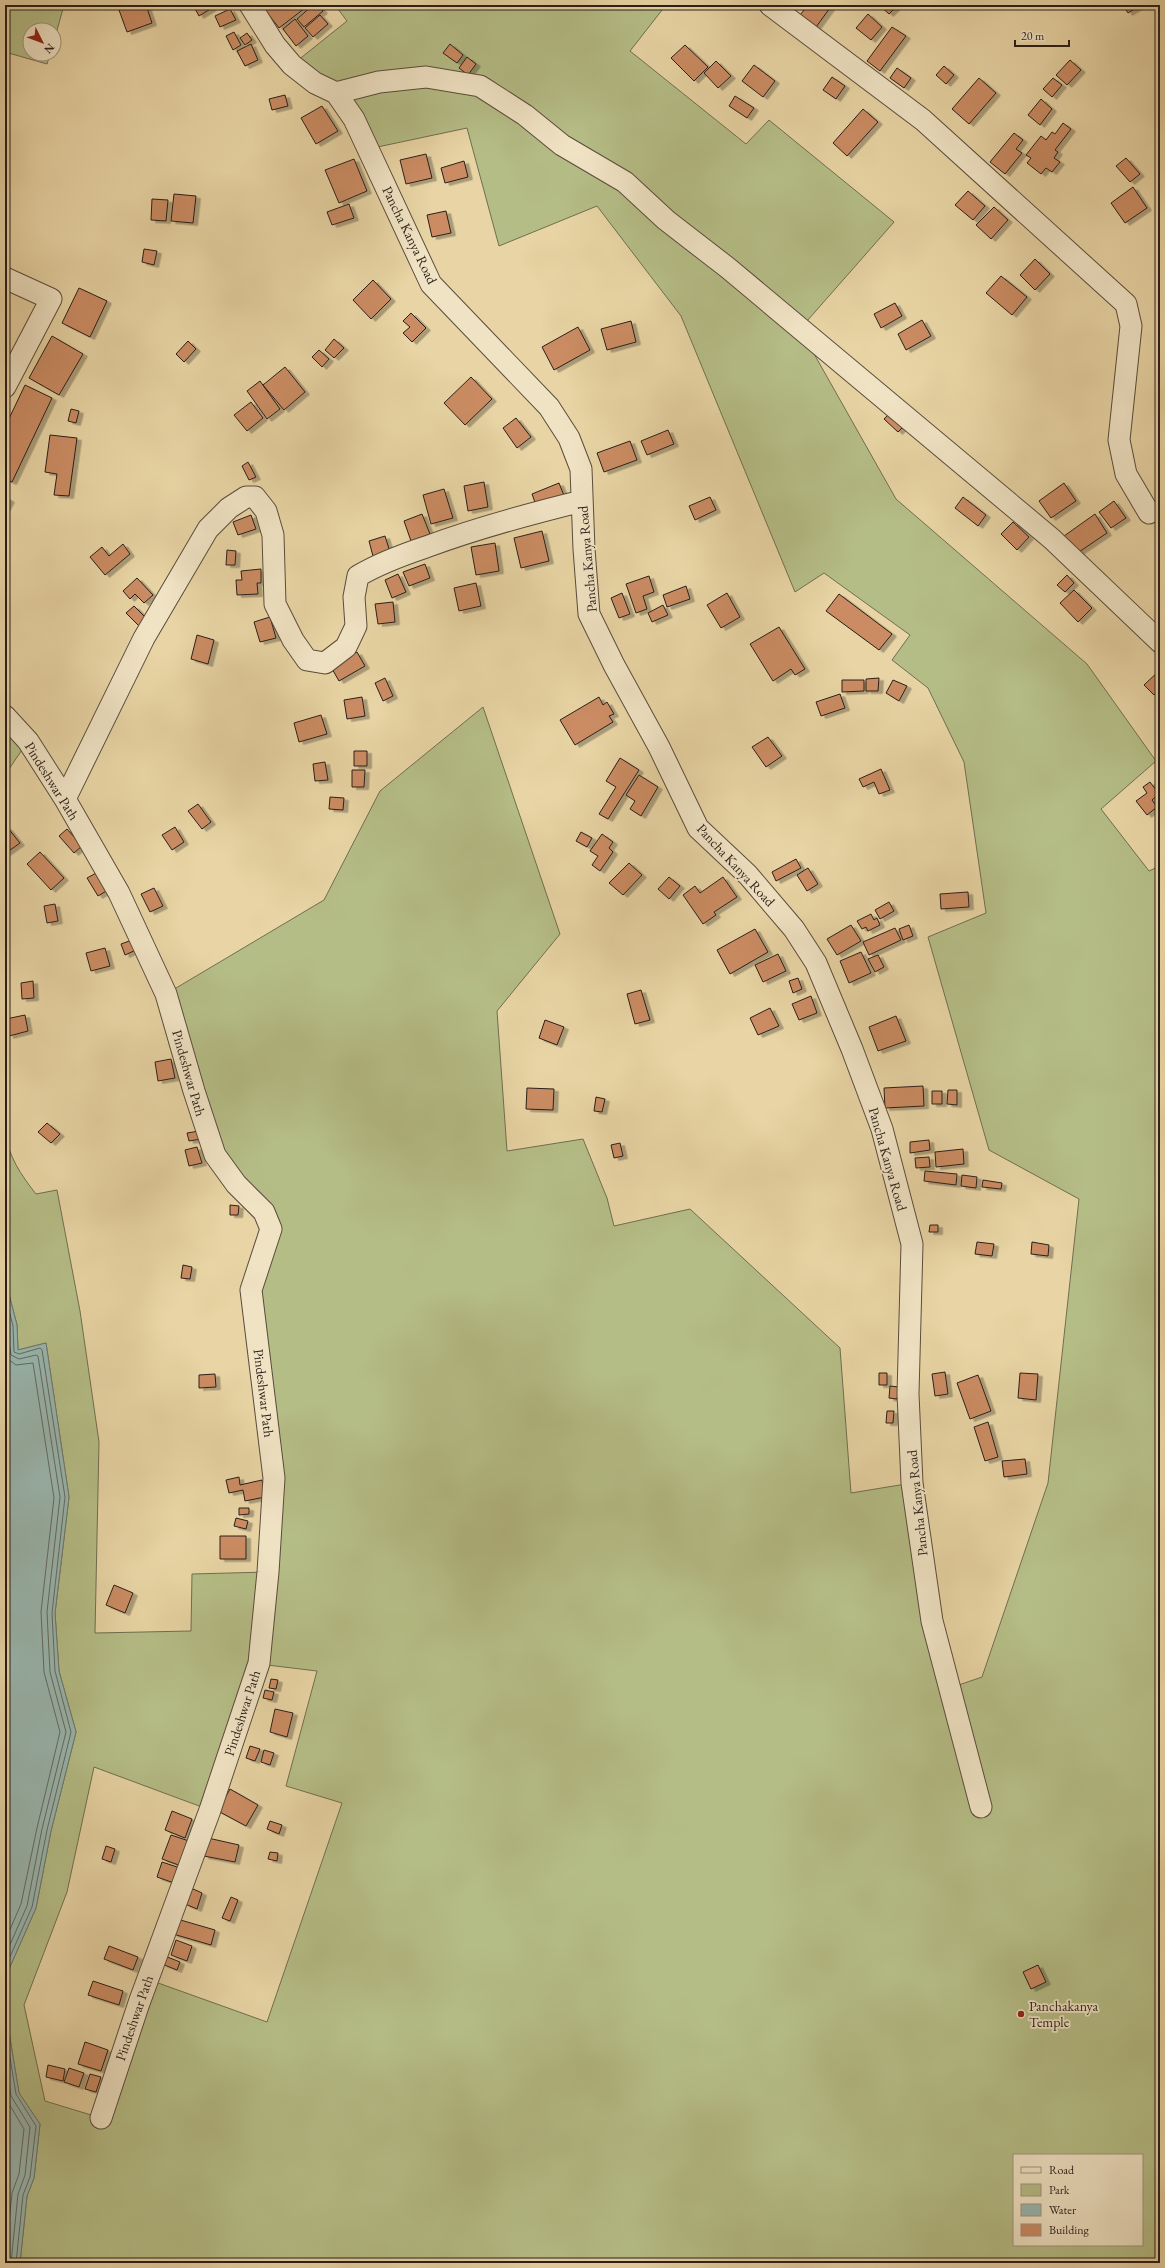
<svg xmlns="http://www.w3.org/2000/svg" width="1165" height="2268" font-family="'EB Garamond',serif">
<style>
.green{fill:#b5bd86;stroke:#706e50;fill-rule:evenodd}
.water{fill:#99b7af;stroke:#6d7a73}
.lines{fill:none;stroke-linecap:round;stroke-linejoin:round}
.shore{stroke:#626a64;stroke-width:1}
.building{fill:#cb8c64;stroke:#2a1e19;filter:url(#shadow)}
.minor-casing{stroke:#5a4c3c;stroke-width:23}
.minor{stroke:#f0e3c4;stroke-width:21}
.poi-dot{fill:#8f2418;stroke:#f0e3c4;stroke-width:1.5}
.labels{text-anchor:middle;stroke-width:3.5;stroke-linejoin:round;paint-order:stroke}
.street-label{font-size:14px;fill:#2a1e19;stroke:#f0e3c4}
.poi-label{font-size:14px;fill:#2a1e19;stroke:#f0e3c4;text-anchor:start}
</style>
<defs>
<filter id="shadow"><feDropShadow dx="4.5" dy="2.5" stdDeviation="0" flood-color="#0004"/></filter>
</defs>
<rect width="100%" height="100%" fill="#e8d4a4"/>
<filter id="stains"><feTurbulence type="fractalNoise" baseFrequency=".005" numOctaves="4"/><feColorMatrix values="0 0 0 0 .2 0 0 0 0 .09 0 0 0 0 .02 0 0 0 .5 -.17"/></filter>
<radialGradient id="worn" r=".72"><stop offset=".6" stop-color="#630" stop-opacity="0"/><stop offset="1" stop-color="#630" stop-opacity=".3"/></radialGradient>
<path class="green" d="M 5,5 L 64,5 L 54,41 L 54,30 L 30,30 L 30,54 L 50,54 L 47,64 L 5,52 Z
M 335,5 L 666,5 L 630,51 L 746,144 L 769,120 L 894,222 L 800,329 L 896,499 L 1087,664 L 1156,761 L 1101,809 L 1149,871 L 1160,866 L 1160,2263 L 20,2263 L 27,2196 L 34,2178 L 40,2124 L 19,2093 L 5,2008 L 5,1978 L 36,1908 L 51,1831 L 76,1732 L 59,1671 L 55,1613 L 69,1497 L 46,1343 L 18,1350 L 17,1325 L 5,1279 L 5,1133 C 9,1157 21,1175 36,1194 L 57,1190 L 80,1311 L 99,1442 L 95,1633 L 191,1631 L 192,1574 L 268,1572 L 274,1478 L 251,1290 L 271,1229 L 236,1184 L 166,994 L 324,900 L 380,791 L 483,707 L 560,934 L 497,1011 L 507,1151 L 583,1139 L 607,1198 L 614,1226 L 690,1209 L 840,1348 L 851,1493 L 912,1483 L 950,1688 L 982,1677 L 1048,1483 L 1079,1199 L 989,1150 L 928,937 L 986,913 L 964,762 L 928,688 L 892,660 L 910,635 L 824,573 L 795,592 L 681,316 L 597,206 L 499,246 L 467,128 L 368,149 L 354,119 L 292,65 L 347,21 ZM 259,1664 L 317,1671 L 286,1786 L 342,1803 L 267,2022 L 147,1979 L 101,2118 L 45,2101 L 24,2005 L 67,1892 L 94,1767 L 210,1810 ZM 1014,2155 L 1142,2155 L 1142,2245 L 1014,2245 Z
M 5,716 L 28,741 L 5,775 Z"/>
<path class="water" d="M 5,1279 L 17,1325 L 18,1350 L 46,1343 L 69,1497 L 55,1613 L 59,1671 L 76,1732 L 51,1831 L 36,1908 L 5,1978 Z
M 5,2008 L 19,2093 L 40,2124 L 34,2178 L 27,2196 L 20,2263 L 5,2263 Z"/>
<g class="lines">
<path class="shore" d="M 5,1295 L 13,1326 L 14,1352 L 19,1354 L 40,1348 L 42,1350 L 65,1497 L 52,1613 L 55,1671 L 71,1732 L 47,1830 L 32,1907 L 5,1968
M 5,1316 L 11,1355 L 19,1359 L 36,1355 L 38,1356 L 60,1497 L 47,1612 L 50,1672 L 66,1732 L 42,1829 L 27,1906 L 5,1956
M 5,1357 L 16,1365 L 33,1363 L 54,1498 L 41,1612 L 44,1672 L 60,1732 L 37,1828 L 21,1904 L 5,1941
M 5,2027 L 16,2094 L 36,2126 L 30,2177 L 23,2195 L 16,2263
M 5,2055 L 11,2096 L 30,2127 L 25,2175 L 18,2194 L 11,2263
M 5,2097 L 24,2129 L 19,2174 L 12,2193 L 5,2260"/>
</g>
<path class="building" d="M 132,5 L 146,5 L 152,23 L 127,32 L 119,10 Z
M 193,5 L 210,5 L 212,8 L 199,16 Z
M 272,5 L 309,5 L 279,28 L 265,10 Z
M 313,5 L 318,5 L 323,11 L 304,27 L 297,19 Z
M 808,5 L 826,5 L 830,8 L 816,27 L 800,15 Z
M 879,5 L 898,5 L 889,14 Z
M 1123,5 L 1141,5 L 1128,13 Z
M 230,9 L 236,20 L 220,27 L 215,16 Z
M 868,14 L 882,27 L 871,40 L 856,28 Z
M 320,15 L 328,24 L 313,37 L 305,28 Z
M 295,19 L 308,36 L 296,46 L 283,29 Z
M 892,27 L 906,36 L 880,71 L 867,61 Z
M 234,32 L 241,45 L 233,50 L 226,36 Z
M 247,33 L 252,40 L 245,45 L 240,38 Z
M 251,44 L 258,60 L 245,66 L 237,51 Z
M 450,44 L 463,55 L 457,63 L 443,53 Z
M 685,45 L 708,67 L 694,81 L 671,58 Z
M 467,57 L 476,64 L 468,75 L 459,68 Z
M 1070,60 L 1081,70 L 1067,85 L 1056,75 Z
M 716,61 L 731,76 L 718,88 L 704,73 Z
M 754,65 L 775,81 L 763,97 L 742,81 Z
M 944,66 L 954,75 L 946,84 L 936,75 Z
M 897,68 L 911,78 L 904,88 L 890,78 Z
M 832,77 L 845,86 L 836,99 L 823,90 Z
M 979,78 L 996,93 L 969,124 L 952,109 Z
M 1053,78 L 1062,85 L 1052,97 L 1043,89 Z
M 285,95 L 288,106 L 272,110 L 269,99 Z
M 735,96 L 754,108 L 747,118 L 729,106 Z
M 1041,99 L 1052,109 L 1040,125 L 1028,115 Z
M 322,106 L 338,131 L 316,144 L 301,118 Z
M 863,109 L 878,122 L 847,156 L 833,143 Z
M 1063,123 L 1071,129 L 1055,150 L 1058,152 L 1054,158 L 1060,162 L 1052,172 L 1046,168 L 1041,174 L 1027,163 L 1031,158 L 1026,155 L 1041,136 L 1046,140 L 1052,132 L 1055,134 Z
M 1014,133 L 1023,140 L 1016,149 L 1022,153 L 1005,174 L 990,162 Z
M 426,154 L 432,178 L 406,184 L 400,160 Z
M 1126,158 L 1140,174 L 1130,182 L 1116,166 Z
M 354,159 L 367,191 L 339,203 L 325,170 Z
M 464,161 L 468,177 L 445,183 L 441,168 Z
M 1133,187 L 1147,208 L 1125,223 L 1111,203 Z
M 968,191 L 985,206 L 973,220 L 955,205 Z
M 174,194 L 196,196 L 193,223 L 171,221 Z
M 152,199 L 168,200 L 166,221 L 151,220 Z
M 349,204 L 354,218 L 332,225 L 327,212 Z
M 994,207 L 1008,220 L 991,239 L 976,225 Z
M 446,211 L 451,233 L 432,237 L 427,215 Z
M 144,249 L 157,251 L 154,265 L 142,262 Z
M 1035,259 L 1050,274 L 1035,290 L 1020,275 Z
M 1001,276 L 1027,297 L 1012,315 L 986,293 Z
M 373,280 L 391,299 L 371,319 L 353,300 Z
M 79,288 L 107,301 L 90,337 L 62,323 Z
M 895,303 L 902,316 L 881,328 L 874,314 Z
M 411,313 L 426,328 L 412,342 L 403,333 L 410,327 L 403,321 Z
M 922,320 L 931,336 L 906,350 L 898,334 Z
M 631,321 L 636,342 L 607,350 L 601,329 Z
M 578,327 L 590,350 L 554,370 L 542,347 Z
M 52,336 L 83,354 L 59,395 L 29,378 Z
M 334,339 L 344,348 L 334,358 L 325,350 Z
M 188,341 L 196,349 L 184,362 L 176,354 Z
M 319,350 L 329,359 L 322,367 L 312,357 Z
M 285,367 L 305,392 L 284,410 L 263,385 Z
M 471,377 L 492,399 L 465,425 L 444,403 Z
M 260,381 L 280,409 L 267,419 L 247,391 Z
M 25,385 L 52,398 L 12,482 L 5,479 L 5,427 Z
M 251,402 L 263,418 L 247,431 L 234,415 Z
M 71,409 L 79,411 L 76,423 L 68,421 Z
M 890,413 L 904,426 L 898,432 L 884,419 Z
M 516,418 L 531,437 L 517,448 L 503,428 Z
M 668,430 L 674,444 L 647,455 L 641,441 Z
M 50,435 L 77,438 L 69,496 L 54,495 L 57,474 L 45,472 Z
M 630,441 L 637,460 L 604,472 L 597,453 Z
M 248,462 L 256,477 L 249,480 L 242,466 Z
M 484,482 L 488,507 L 468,511 L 464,486 Z
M 559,483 L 565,498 L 537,508 L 532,494 Z
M 1064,483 L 1076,501 L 1051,518 L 1039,501 Z
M 444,489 L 453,518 L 431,524 L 423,495 Z
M 5,497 L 10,500 L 5,509 Z
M 710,497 L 716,510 L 695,520 L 689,506 Z
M 963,497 L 986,515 L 978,526 L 955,508 Z
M 1114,501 L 1126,518 L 1111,528 L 1099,512 Z
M 422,514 L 430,534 L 411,541 L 404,521 Z
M 1095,514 L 1107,533 L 1076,554 L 1064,536 Z
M 251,515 L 256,529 L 238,535 L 233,522 Z
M 1013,522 L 1029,537 L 1017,550 L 1001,534 Z
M 542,531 L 549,561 L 521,568 L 514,538 Z
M 385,536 L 391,555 L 374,560 L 369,541 Z
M 495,543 L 499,571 L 476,575 L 471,547 Z
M 123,544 L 130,554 L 105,575 L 90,557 L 102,547 L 109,556 Z
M 227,550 L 236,551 L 235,565 L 226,565 Z
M 425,564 L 430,578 L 409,586 L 403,572 Z
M 261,569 L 261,583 L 257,583 L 258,594 L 237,595 L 236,580 L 242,580 L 241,571 Z
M 398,574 L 406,592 L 392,598 L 385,580 Z
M 1067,575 L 1074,583 L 1065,592 L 1057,585 Z
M 649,576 L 654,592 L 643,596 L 647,609 L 636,613 L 626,584 Z
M 137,578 L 153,595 L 144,603 L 135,594 L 130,599 L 123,591 Z
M 476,583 L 481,606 L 459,611 L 454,588 Z
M 686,586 L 690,599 L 667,607 L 663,595 Z
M 1074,590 L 1092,608 L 1078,622 L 1060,603 Z
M 622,593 L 630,614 L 619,618 L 611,598 Z
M 727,593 L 740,617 L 721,628 L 707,605 Z
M 839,594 L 892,634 L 879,650 L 826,611 Z
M 393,602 L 395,622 L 378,624 L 375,604 Z
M 663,605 L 668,615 L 652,622 L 648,613 Z
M 134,606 L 150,622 L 142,629 L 126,613 Z
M 270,617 L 276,638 L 260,642 L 254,622 Z
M 779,627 L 805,669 L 795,675 L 791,669 L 773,681 L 750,644 Z
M 197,635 L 214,640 L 208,664 L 191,659 Z
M 357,652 L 365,666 L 339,681 L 331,667 Z
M 1160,670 L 1160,689 L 1154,695 L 1144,685 Z
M 385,678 L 393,696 L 383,701 L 375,683 Z
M 879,678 L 878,691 L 866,691 L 866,679 Z
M 842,680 L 864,680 L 864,691 L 842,692 Z
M 893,680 L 907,686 L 899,701 L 886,693 Z
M 840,694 L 845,708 L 821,716 L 816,702 Z
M 362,697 L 365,716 L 347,719 L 344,700 Z
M 599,697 L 603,705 L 607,702 L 614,714 L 609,716 L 613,722 L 575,745 L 560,720 Z
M 321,715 L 327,734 L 299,742 L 294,723 Z
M 768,737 L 782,756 L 766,767 L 752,747 Z
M 354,751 L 367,751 L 367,766 L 354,766 Z
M 620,758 L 639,770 L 608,819 L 599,814 L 616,787 L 606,781 Z
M 325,762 L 328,780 L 315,781 L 313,764 Z
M 881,769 L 890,790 L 879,794 L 874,782 L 863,787 L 859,779 Z
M 352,770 L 365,770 L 364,787 L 352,787 Z
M 639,775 L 658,787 L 641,816 L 630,809 L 635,801 L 626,795 Z
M 1150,782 L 1159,794 L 1152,800 L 1157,807 L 1147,815 L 1136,801 L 1147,793 L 1143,787 Z
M 330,797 L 344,798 L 343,810 L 329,809 Z
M 198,804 L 211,822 L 202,829 L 188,811 Z
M 7,827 L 20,843 L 6,853 L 5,828 Z
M 175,827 L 184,842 L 172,850 L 162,835 Z
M 67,829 L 82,846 L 74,853 L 59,836 Z
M 581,832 L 592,838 L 587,847 L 576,841 Z
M 602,834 L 613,842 L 609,848 L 613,852 L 600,871 L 592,865 L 598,856 L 590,851 Z
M 40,852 L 64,878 L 51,890 L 27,864 Z
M 796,859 L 801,868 L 776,881 L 772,872 Z
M 629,863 L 642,875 L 623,895 L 609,883 Z
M 808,868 L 818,884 L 807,891 L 797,875 Z
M 98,872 L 108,890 L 98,896 L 87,878 Z
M 669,877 L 680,886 L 669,899 L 658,889 Z
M 723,877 L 737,897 L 714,912 L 716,915 L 703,924 L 683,895 L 695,886 L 700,893 Z
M 154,888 L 163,906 L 150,912 L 141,894 Z
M 968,892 L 969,907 L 941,909 L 940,894 Z
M 889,902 L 894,911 L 880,919 L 875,910 Z
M 55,904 L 58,921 L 47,923 L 44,906 Z
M 871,914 L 874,920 L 877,918 L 880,925 L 868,931 L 866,927 L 862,929 L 857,921 Z
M 851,925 L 861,941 L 837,955 L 827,939 Z
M 909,925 L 913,936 L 903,940 L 899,929 Z
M 895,928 L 901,940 L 869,955 L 863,942 Z
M 755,929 L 768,952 L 730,974 L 717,950 Z
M 132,940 L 136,950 L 125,955 L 121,944 Z
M 105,948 L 110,966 L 91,971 L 86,953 Z
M 861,952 L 871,973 L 849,983 L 840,961 Z
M 778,954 L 786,971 L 763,982 L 755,965 Z
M 878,955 L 884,967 L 875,972 L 868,959 Z
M 798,978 L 802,989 L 793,993 L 789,981 Z
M 33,981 L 34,998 L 22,999 L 21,983 Z
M 641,990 L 650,1020 L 635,1024 L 627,994 Z
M 811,996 L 817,1013 L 799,1020 L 792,1004 Z
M 770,1008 L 779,1026 L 758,1035 L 750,1018 Z
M 25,1015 L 28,1031 L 9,1036 L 6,1019 Z
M 896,1016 L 906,1041 L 878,1051 L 869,1027 Z
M 545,1020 L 564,1027 L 557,1045 L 539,1038 Z
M 171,1059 L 175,1078 L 158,1081 L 155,1062 Z
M 923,1086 L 924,1106 L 885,1108 L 884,1088 Z
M 527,1088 L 554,1089 L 553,1110 L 526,1109 Z
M 948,1090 L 957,1090 L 957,1105 L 947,1104 Z
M 932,1091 L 942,1091 L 942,1104 L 932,1104 Z
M 596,1097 L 605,1099 L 602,1112 L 594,1111 Z
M 47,1123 L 60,1134 L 51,1143 L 38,1132 Z
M 199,1131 L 201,1139 L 189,1141 L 187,1133 Z
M 929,1140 L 930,1150 L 910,1153 L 910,1142 Z
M 620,1143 L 623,1156 L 614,1158 L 611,1145 Z
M 197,1147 L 202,1163 L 189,1166 L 185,1150 Z
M 963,1149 L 964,1164 L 936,1167 L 935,1152 Z
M 929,1157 L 930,1167 L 916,1168 L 915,1158 Z
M 925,1171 L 957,1174 L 956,1185 L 924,1181 Z
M 962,1175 L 977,1177 L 976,1188 L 961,1186 Z
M 983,1180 L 1002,1183 L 1001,1189 L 982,1187 Z
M 230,1205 L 239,1206 L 238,1215 L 230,1215 Z
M 930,1225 L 938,1225 L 938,1232 L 929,1232 Z
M 977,1242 L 994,1244 L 992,1256 L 975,1254 Z
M 1032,1242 L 1049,1245 L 1048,1256 L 1031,1254 Z
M 183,1265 L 192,1267 L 190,1279 L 181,1278 Z
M 945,1372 L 948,1394 L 935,1396 L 932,1374 Z
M 879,1373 L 887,1373 L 887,1385 L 879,1385 Z
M 1020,1373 L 1038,1374 L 1036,1400 L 1018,1398 Z
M 215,1374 L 216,1387 L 199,1388 L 199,1375 Z
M 978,1375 L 991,1411 L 970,1419 L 957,1383 Z
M 890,1386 L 899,1387 L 897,1399 L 889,1398 Z
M 887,1411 L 894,1411 L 893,1423 L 886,1423 Z
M 988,1422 L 998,1457 L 985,1461 L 974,1427 Z
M 1025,1459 L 1027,1474 L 1004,1477 L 1002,1461 Z
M 239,1477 L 240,1485 L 262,1480 L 265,1497 L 245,1501 L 243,1490 L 229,1493 L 226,1480 Z
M 239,1508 L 249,1508 L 249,1514 L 239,1515 Z
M 236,1518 L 248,1521 L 246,1529 L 234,1526 Z
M 220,1536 L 246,1536 L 246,1559 L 220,1559 Z
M 114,1585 L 133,1593 L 125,1613 L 106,1605 Z
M 271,1679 L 278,1680 L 276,1689 L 269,1688 Z
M 265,1690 L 274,1692 L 272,1700 L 263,1698 Z
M 275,1709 L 293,1713 L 287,1737 L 270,1732 Z
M 250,1746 L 260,1749 L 255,1761 L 246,1758 Z
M 264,1750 L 274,1753 L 270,1765 L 261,1762 Z
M 230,1789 L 258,1805 L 246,1826 L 218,1811 Z
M 172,1811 L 192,1819 L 185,1838 L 165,1830 Z
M 270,1821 L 282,1825 L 279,1834 L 267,1829 Z
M 171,1835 L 192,1842 L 184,1867 L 162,1859 Z
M 208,1838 L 239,1845 L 235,1862 L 204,1856 Z
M 106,1846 L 115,1849 L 111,1862 L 102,1859 Z
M 270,1852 L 278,1853 L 277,1861 L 268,1859 Z
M 162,1862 L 183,1869 L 177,1884 L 157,1877 Z
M 191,1888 L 202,1893 L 197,1909 L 185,1904 Z
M 231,1897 L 238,1900 L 230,1921 L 222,1918 Z
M 177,1919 L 215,1930 L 211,1945 L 173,1934 Z
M 176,1940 L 192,1946 L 187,1961 L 171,1955 Z
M 109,1946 L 138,1957 L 133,1970 L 104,1959 Z
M 165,1956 L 180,1962 L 177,1970 L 162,1964 Z
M 1038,1965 L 1046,1982 L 1031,1989 L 1023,1972 Z
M 93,1981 L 123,1991 L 119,2005 L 88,1995 Z
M 85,2042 L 108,2050 L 101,2071 L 78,2064 Z
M 48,2065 L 65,2069 L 63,2081 L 46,2077 Z
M 69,2068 L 84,2073 L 79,2087 L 64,2082 Z
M 90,2074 L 101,2077 L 96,2092 L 85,2089 Z"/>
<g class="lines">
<g class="minor-casing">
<path id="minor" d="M 250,5 L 275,45 L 292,65 L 315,83 L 336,93 L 354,119 L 431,284 L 549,407 L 569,438 L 581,469 L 584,549 L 589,614 L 614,665 L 659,747 L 698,828 L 748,875 L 794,929 L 816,963 L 852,1049 L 882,1129 L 912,1244 L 908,1394 L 912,1483 L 932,1621 L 981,1807
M 770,5 L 923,120 L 1126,304 L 1131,326 L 1119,440 L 1126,474 L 1149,513
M 336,93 L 379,82 L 426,77 L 480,86 L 525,115 L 562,145 L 625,182 L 666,220 L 728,268 L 1052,539 L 1160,642
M 5,278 L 51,299 L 5,387
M 5,716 L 28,741 L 65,799 L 119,893 L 166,994 L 194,1091 L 215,1155 L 236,1184 L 264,1212 L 271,1229 L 251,1290 L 274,1478 L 268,1572 L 259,1663 L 210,1810 L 139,2003 L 101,2118
M 65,799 L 144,638 L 208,529 L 229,508 L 246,497 L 255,497 L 266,511 L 273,535 L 275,604 L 293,640 L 307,660 L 325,663 L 346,647 L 356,626 L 354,597 L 358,576 C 380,563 402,555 426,547 C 477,528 529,514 582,501"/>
</g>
<use href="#minor" class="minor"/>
</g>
<circle class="poi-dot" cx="1021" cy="2014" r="4"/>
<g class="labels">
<g class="street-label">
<text transform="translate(410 235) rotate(64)" y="5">Pancha Kanya Road</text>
<text transform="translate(587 559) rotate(-95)" y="5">Pancha Kanya Road</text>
<text transform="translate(52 781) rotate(58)" y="5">Pindeshwar Path</text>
<text transform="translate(736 865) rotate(47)" y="5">Pancha Kanya Road</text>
<text transform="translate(189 1073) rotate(74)" y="5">Pindeshwar Path</text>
<text transform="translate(888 1159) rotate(74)" y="5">Pancha Kanya Road</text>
<text transform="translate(264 1393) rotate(83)" y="5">Pindeshwar Path</text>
<text transform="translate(917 1503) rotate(-96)" y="5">Pancha Kanya Road</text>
<text transform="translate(242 1713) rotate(-72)" y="5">Pindeshwar Path</text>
<text transform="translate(134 2018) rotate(-71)" y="5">Pindeshwar Path</text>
</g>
<g class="poi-label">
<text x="1029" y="2011">Panchakanya<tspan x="1029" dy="16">Temple</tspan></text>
</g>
</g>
<rect width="1165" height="2268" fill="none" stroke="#e8d4a4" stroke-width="20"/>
<rect x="6" y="6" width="1153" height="2256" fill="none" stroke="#2a1e19" stroke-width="2"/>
<rect x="10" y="10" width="1145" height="2248" fill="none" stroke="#2a1e19"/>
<rect x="1013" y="2154" width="130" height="92" fill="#f0e3c4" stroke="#a19480"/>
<rect x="1021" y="2167" width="20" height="6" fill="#f0e3c4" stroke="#a19480"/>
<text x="1049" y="2174" font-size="12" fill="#2a1e19">Road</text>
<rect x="1021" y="2184" width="20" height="12" fill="#b5bd86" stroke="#a19480"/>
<text x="1049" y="2194" font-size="12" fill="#2a1e19">Park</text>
<rect x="1021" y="2204" width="20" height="12" fill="#99b7af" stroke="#a19480"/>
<text x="1049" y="2214" font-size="12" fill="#2a1e19">Water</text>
<rect x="1021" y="2224" width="20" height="12" fill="#cb8c64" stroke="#a19480"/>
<text x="1049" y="2234" font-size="12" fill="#2a1e19">Building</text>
<g transform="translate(42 42) rotate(132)"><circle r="19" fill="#f0e3c4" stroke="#a19480"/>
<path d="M0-3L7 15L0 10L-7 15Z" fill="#8f2418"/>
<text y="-6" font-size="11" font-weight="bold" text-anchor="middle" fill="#2a1e19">N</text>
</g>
<path d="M1015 40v6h54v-6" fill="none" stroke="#2a1e19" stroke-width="2"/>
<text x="1021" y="40" font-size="12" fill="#2a1e19" stroke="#f0e3c4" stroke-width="3" paint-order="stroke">20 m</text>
<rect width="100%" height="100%" filter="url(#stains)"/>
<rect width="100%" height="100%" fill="url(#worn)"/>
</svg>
